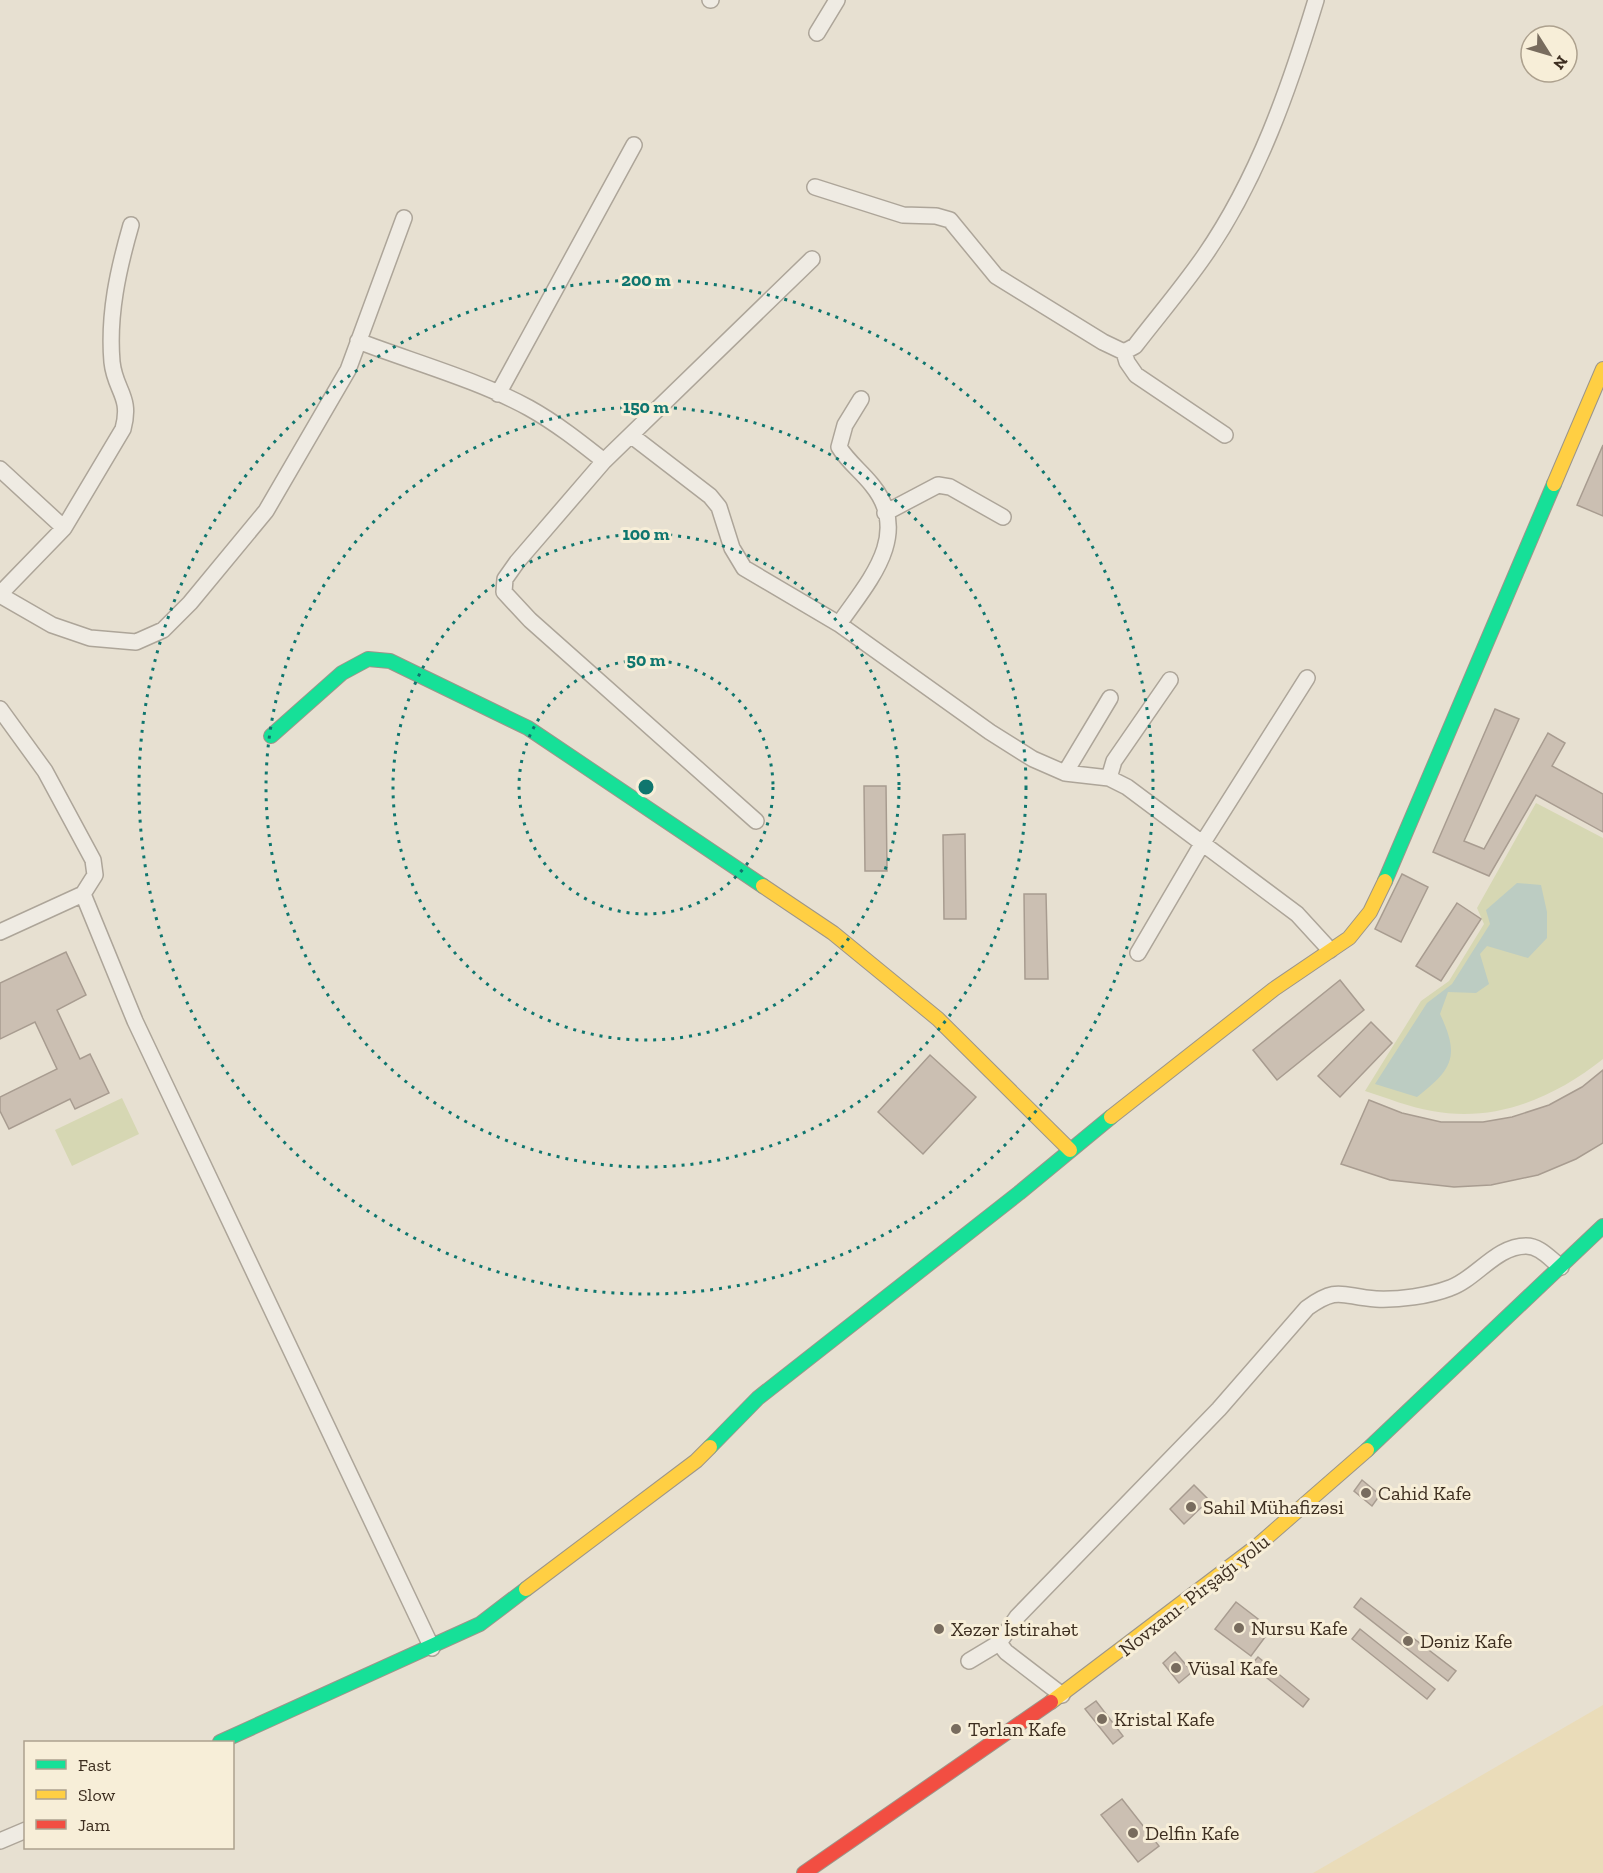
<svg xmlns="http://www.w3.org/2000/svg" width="1603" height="1873" font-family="'Zilla Slab',serif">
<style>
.green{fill:#d6d7b3}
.sand{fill:#eadcb9}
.water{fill:#bcccc2}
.building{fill:#cbbfb2;stroke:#a89c90;stroke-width:1.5}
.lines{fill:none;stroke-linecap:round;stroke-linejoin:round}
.street-casing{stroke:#ada599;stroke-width:18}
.fast-casing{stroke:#9c958a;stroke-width:16}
.slow-casing{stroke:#9c958a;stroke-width:16}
.jam-casing{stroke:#9c958a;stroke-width:16}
.street{stroke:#efebe3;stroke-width:15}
.fast{stroke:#16e098;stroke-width:14}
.slow{stroke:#ffcf43;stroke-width:14}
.jam{stroke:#f24e42;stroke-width:14}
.ring{fill:none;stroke:#0f766e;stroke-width:3;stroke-dasharray:3 6}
.poi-dot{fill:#786c5e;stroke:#f7eed8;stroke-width:2}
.labels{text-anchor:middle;stroke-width:6;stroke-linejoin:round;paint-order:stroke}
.poi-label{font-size:20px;fill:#3d2e20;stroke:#f7eed8;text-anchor:start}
.street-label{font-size:20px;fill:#3d2e20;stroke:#f7eed8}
.centre{fill:#0f766e;stroke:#f7eed8;stroke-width:3}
.ring-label{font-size:18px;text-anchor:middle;font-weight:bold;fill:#0f766e;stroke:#f7eed8;stroke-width:6;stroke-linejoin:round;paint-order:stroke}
</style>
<rect width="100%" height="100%" fill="#e7e0d1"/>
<path class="green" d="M 1536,803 L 1603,838 L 1603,1059 C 1554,1098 1495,1123 1432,1111 C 1409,1107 1387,1098 1365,1091 L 1421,1001 L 1449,981 L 1484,924 L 1477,908 Z
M 122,1098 L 139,1134 L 72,1166 L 55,1130 Z"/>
<path class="sand" d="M 1603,1705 L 1603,1873 L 1313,1873 Z"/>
<path class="water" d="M 1517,883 L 1541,885 L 1547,912 L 1547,938 L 1528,958 L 1487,946 L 1480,954 L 1489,984 L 1476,993 L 1448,992 L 1440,1014 C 1460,1056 1453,1069 1417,1097 L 1375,1084 L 1427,1003 L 1452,984 L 1490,924 L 1486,910 Z"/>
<path class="building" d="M 1603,445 L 1603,516 L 1577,505 Z
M 1495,709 L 1519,719 L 1464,841 L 1484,849 L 1548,733 L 1565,743 L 1552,766 L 1603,794 L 1603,832 L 1536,795 L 1489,876 L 1433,852 Z
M 864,786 L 886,786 L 887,871 L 865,871 Z
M 965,834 L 966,919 L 944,919 L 943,835 Z
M 1402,874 L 1428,887 L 1401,942 L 1375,929 Z
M 1024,894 L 1046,894 L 1048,979 L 1025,979 Z
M 1457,903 L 1481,919 L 1441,981 L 1416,966 Z
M 66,952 L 86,995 L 57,1010 L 80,1059 L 90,1054 L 109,1093 L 75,1109 L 70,1099 L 9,1129 L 0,1111 L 0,1097 L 57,1069 L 35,1022 L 0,1039 L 0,983 Z
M 1340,980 L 1364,1010 L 1277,1080 L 1253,1050 Z
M 1371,1022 L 1392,1043 L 1340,1097 L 1318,1076 Z
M 930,1055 L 976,1097 L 923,1154 L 878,1112 Z
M 1603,1070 L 1603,1143 L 1576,1159 L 1538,1175 L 1491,1185 L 1454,1187 L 1390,1180 L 1341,1164 L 1369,1100 L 1402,1113 L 1441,1122 L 1483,1122 L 1512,1117 L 1549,1105 L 1582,1087 Z
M 1362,1480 L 1380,1495 L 1372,1506 L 1354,1491 Z
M 1194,1485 L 1209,1500 L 1184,1524 L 1170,1509 Z
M 1361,1598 L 1456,1671 L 1448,1681 L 1354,1607 Z
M 1236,1602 L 1271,1629 L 1251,1656 L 1215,1629 Z
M 1360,1629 L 1435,1689 L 1427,1699 L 1352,1639 Z
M 1175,1652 L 1192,1672 L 1179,1683 L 1163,1663 Z
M 1258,1657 L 1309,1699 L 1303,1707 L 1251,1665 Z
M 1096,1701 L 1123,1736 L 1113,1744 L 1085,1709 Z
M 1122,1799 L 1159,1846 L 1138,1862 L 1101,1815 Z"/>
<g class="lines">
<g class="street-casing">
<path id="street" d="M 710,0 L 711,0
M 817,33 L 837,0
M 815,187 L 903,215 L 936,216 L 950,220 L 996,276 L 1103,342 L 1124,352 L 1135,346 C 1158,316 1183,287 1205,255 C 1258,178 1289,89 1316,0
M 358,341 C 413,362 478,380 529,408 C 556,423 580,442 604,461
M 1124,352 L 1127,362 L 1136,375 L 1225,435
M 498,394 L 634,145
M 632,436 L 710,496 L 719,507 L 732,548 L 744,568 L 839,624 L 990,732 L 1033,759 L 1065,773 L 1109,778 L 1127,787 L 1297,914 L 1330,950
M 0,469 L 64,528
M 885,513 L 938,485 L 950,487 L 1003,517
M 0,594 L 64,528 L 123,429 C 132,396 115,391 112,362 C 108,315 118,270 131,225
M 0,595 L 52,625 L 90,638 L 136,642 L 163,630 L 190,603 L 266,511 L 348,370 L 404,218
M 839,624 C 867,583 913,535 872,485 C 861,471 848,462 839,447 L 845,425 L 861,399
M 0,709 L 45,771 L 93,860 L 95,875 L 83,894 L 0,932
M 1065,773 L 1110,698
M 1109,778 L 1114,761 L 1170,680
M 756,821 L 530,620 L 504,592 L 505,579 L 517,562 L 604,461 L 812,259
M 83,894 L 135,1021 L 432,1648
M 1138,953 L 1202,844 L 1307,678
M 999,1643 L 1006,1652 L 1062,1695
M 969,1661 L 999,1643 L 1017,1617 L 1219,1409 L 1307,1308 C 1339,1285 1342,1297 1376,1299 C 1399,1300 1429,1296 1450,1288 C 1476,1279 1496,1246 1526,1246 C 1540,1246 1550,1259 1561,1267
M 0,1841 L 26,1830"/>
</g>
<g class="fast-casing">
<path id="fast" d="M 271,736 L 342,673 L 368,659 L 390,661 L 528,728 L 763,886
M 1385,881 L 1554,484
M 710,1447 L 758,1398 L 1019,1193 L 1111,1117
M 1367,1450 L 1603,1226
M 220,1742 L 480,1624 L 526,1589"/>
</g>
<g class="slow-casing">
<path id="slow" d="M 1554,484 L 1603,369
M 763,886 L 833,933 L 938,1019 L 1070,1150
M 1111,1117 L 1274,989 L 1349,938 L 1370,912 L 1385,881
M 526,1589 L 696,1461 L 710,1447
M 1051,1702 L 1257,1546 L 1367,1450"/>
</g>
<g class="jam-casing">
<path id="jam" d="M 804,1873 L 1051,1702"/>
</g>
<use href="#street" class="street"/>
<use href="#fast" class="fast"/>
<use href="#slow" class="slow"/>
<use href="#jam" class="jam"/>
</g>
<g class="ring">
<circle cx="646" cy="787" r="127"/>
<circle cx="646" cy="787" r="253"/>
<circle cx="646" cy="787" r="380"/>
<circle cx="646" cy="787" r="507"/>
</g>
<g class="poi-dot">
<circle cx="1366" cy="1493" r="6"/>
<circle cx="1191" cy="1507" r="6"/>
<circle cx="1239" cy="1628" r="6"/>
<circle cx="939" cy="1629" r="6"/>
<circle cx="1408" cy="1641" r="6"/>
<circle cx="1176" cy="1668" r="6"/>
<circle cx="1102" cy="1719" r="6"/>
<circle cx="956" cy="1729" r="6"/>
<circle cx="1133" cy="1833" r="6"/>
</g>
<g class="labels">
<g class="poi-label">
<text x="1378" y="1500">Cahid Kafe</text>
<text x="1203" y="1514">Sahil Mühafizəsi</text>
<text x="1251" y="1635">Nursu Kafe</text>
<text x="951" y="1636">Xəzər İstirahət</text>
<text x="1420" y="1648">Dəniz Kafe</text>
<text x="1188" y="1675">Vüsal Kafe</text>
<text x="1114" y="1726">Kristal Kafe</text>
<text x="968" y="1736">Tərlan Kafe</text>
<text x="1145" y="1840">Delfin Kafe</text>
</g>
<g class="street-label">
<text transform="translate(1194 1595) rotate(-38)" y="7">Novxanı- Pirşağı yolu</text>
</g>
</g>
<circle cx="646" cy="787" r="9" class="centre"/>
<g class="ring-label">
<text x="646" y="286">200 m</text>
<text x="646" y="413">150 m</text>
<text x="646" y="540">100 m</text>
<text x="646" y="666">50 m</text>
</g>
<rect x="24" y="1741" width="210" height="108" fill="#f7eed8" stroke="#ada18e" stroke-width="1.5"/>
<rect x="36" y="1760" width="30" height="9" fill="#16e098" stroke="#ada18e" stroke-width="1.5"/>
<text x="78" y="1771" font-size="18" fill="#3d2e20">Fast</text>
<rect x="36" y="1790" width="30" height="9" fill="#ffcf43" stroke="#ada18e" stroke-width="1.5"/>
<text x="78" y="1801" font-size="18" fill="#3d2e20">Slow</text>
<rect x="36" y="1820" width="30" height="9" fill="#f24e42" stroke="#ada18e" stroke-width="1.5"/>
<text x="78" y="1831" font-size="18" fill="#3d2e20">Jam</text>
<g transform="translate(1549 54) rotate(127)"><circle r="28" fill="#f7eed8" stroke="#ada18e" stroke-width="1.5"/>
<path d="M0-4.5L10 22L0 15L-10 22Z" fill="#786c5e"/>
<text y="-9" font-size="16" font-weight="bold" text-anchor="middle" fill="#3d2e20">N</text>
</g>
</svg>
